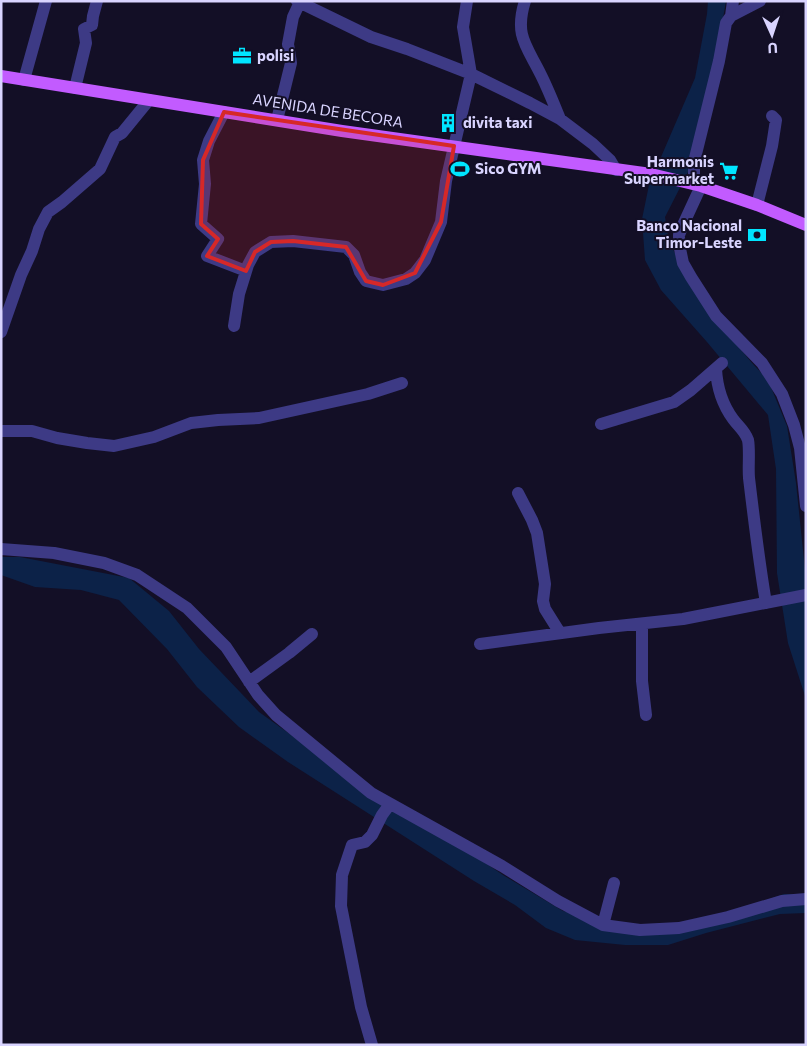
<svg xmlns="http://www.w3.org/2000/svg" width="807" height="1046" font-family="Commissioner,sans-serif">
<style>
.water{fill:#0c2248}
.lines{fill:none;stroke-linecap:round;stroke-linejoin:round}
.minor{stroke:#3d3a85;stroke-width:12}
.major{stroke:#c25bff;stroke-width:12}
.marked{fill:#d62828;fill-opacity:0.2;stroke:#d62828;stroke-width:4;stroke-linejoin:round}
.labels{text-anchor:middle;stroke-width:4;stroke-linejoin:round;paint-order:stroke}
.poi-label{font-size:15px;font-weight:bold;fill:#d9d4ff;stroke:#130f26;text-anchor:start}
.street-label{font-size:15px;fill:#d9d4ff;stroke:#130f26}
</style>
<rect width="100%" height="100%" fill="#130f26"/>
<path class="water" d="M 708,1 L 726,1 L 721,30 L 688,172 L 665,217 L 669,241 L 689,282 L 732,339 L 752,363 L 768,380 L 787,426 L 796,483 L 806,579 L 806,699 L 788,643 L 777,573 L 776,469 L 768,415 L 707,342 L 661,290 L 645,260 L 642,219 L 649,185 L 695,78 L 707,14 Z
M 1,557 L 20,557 L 129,578 L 169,611 L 199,649 L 259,712 L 322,757 L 446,836 L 503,875 L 563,911 L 636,927 L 657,927 L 732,914 L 758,903 L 784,894 L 806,894 L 806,913 L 780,914 L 706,933 L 668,945 L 625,945 L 575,940 L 546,928 L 515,905 L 474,881 L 288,762 L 239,727 L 197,687 L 167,649 L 119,600 L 81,590 L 35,587 L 1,575 Z"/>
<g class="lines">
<path class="minor" d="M 297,1 L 371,37 L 407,49 L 471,74 L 530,103 L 560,119 L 593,144 L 610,160 L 616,170
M 525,1 C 514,36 527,46 541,75 C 548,89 554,104 560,119
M 731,16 L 733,1
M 24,80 L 46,1
M 75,88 L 86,43 L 84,29 L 92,25 L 93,16 L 97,1
M 224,112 L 209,141 L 203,160 L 205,184 L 201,224 L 218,239 L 207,256 L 246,271
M 277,120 L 291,63 L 288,44 L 293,17 L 300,2
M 694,184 L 694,162 L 719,61 L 726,23 L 731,16 L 760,1
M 701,186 L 683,225 L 679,235 L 679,244 L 683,263 L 691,277 L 716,316 L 762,363 L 782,394 L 794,425 L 800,448 L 806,506
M 757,205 L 772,146 L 776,120 L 772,116
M 234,326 L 239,294 L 248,265 L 255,252 L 271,242 L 293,241 L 346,247 L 354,255 L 360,272 L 366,281 L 383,285 L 406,279 L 415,273 L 425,260 L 441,222 L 446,181 L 471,74 L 463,27 L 467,1
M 1,332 L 21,275 L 32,251 L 39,229 L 48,212 L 62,202 L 100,169 L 115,137 L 122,133 L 149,100
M 716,369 C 717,387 722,404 733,419 C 738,426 745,431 748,440 C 750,450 748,467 749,478 C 754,520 759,562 766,603
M 601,424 L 674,402 L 691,390 L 722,363
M 1,431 L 32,431 L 57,438 L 87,443 L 114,446 L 154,437 L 191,423 L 218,420 L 259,418 L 368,394 L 402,383
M 518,493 L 532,520 L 537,533 L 545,584 L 543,601 L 545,609 L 560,633
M 1,549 L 54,553 L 104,563 L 137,575 L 187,608 L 226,647 L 258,695 L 276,715 L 371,793 L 502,866 L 558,901 L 603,925 L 640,930 L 679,928 L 728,917 L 782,901 L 806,899
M 642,624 L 642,681 L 646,715
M 480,644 L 599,628 L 683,619 L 806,595
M 249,682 L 289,653 L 312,634
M 603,925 L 614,883
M 372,1045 L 361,1007 L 341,906 L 342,875 L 352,845 L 365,842 L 372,835 L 382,815 L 390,804"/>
<path class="major" d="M 1,76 L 342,131 L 651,174 L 701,186 L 757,205 L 806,225"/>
</g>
<path class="marked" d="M 224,112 L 454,146 L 441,222 L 415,273 L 383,285 L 366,281 L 346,247 L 293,241 L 271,242 L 255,252 L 246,271 L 207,256 L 218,239 L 201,224 L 203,160 Z"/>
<defs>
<g id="office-bare" transform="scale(1.5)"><path d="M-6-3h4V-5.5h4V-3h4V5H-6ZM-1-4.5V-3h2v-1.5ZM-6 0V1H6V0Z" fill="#00e5ff" stroke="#130f26" stroke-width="2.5" paint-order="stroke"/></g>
<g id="building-bare" transform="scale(1.5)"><path d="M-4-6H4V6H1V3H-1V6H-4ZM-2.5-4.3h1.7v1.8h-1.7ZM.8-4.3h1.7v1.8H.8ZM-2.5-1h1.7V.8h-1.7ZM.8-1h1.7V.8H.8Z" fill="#00e5ff" stroke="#130f26" stroke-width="2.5" paint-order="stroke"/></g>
<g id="stadium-bare" transform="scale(1.5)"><path d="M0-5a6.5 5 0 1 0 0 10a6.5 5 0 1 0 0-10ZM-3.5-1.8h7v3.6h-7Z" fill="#00e5ff" stroke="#130f26" stroke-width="2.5" paint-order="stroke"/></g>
<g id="supermarket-bare" transform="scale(1.5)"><path d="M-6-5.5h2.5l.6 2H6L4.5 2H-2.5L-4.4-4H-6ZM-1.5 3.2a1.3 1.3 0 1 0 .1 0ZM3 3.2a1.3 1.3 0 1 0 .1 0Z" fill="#00e5ff" stroke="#130f26" stroke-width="2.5" paint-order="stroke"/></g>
<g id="bank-bare" transform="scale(1.5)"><path d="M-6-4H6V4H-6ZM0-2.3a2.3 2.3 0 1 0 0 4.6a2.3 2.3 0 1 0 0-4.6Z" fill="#00e5ff" stroke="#130f26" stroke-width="2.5" paint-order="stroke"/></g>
</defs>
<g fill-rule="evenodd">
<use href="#office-bare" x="242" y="56"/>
<use href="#building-bare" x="448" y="123"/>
<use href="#stadium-bare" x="460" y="169"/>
<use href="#supermarket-bare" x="729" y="171"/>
<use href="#bank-bare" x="757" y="235"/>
</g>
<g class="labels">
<g class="poi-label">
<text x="257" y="61">polisi</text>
<text x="463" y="128">divita taxi</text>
<text x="714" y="167" text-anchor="end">Harmonis<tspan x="714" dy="17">Supermarket</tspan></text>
<text x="475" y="174">Sico GYM</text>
<text x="742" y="231" text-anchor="end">Banco Nacional<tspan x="742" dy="17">Timor-Leste</tspan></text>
</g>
<g class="street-label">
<text transform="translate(328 111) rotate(9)" y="5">AVENIDA DE BECORA</text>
</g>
</g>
<rect width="807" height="1046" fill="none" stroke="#d9d4ff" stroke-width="5"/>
<g transform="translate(772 35) rotate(177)" stroke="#130f26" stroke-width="4" paint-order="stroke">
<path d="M0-4L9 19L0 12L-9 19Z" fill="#d9d4ff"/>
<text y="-8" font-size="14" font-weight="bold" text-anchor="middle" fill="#d9d4ff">U</text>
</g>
</svg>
